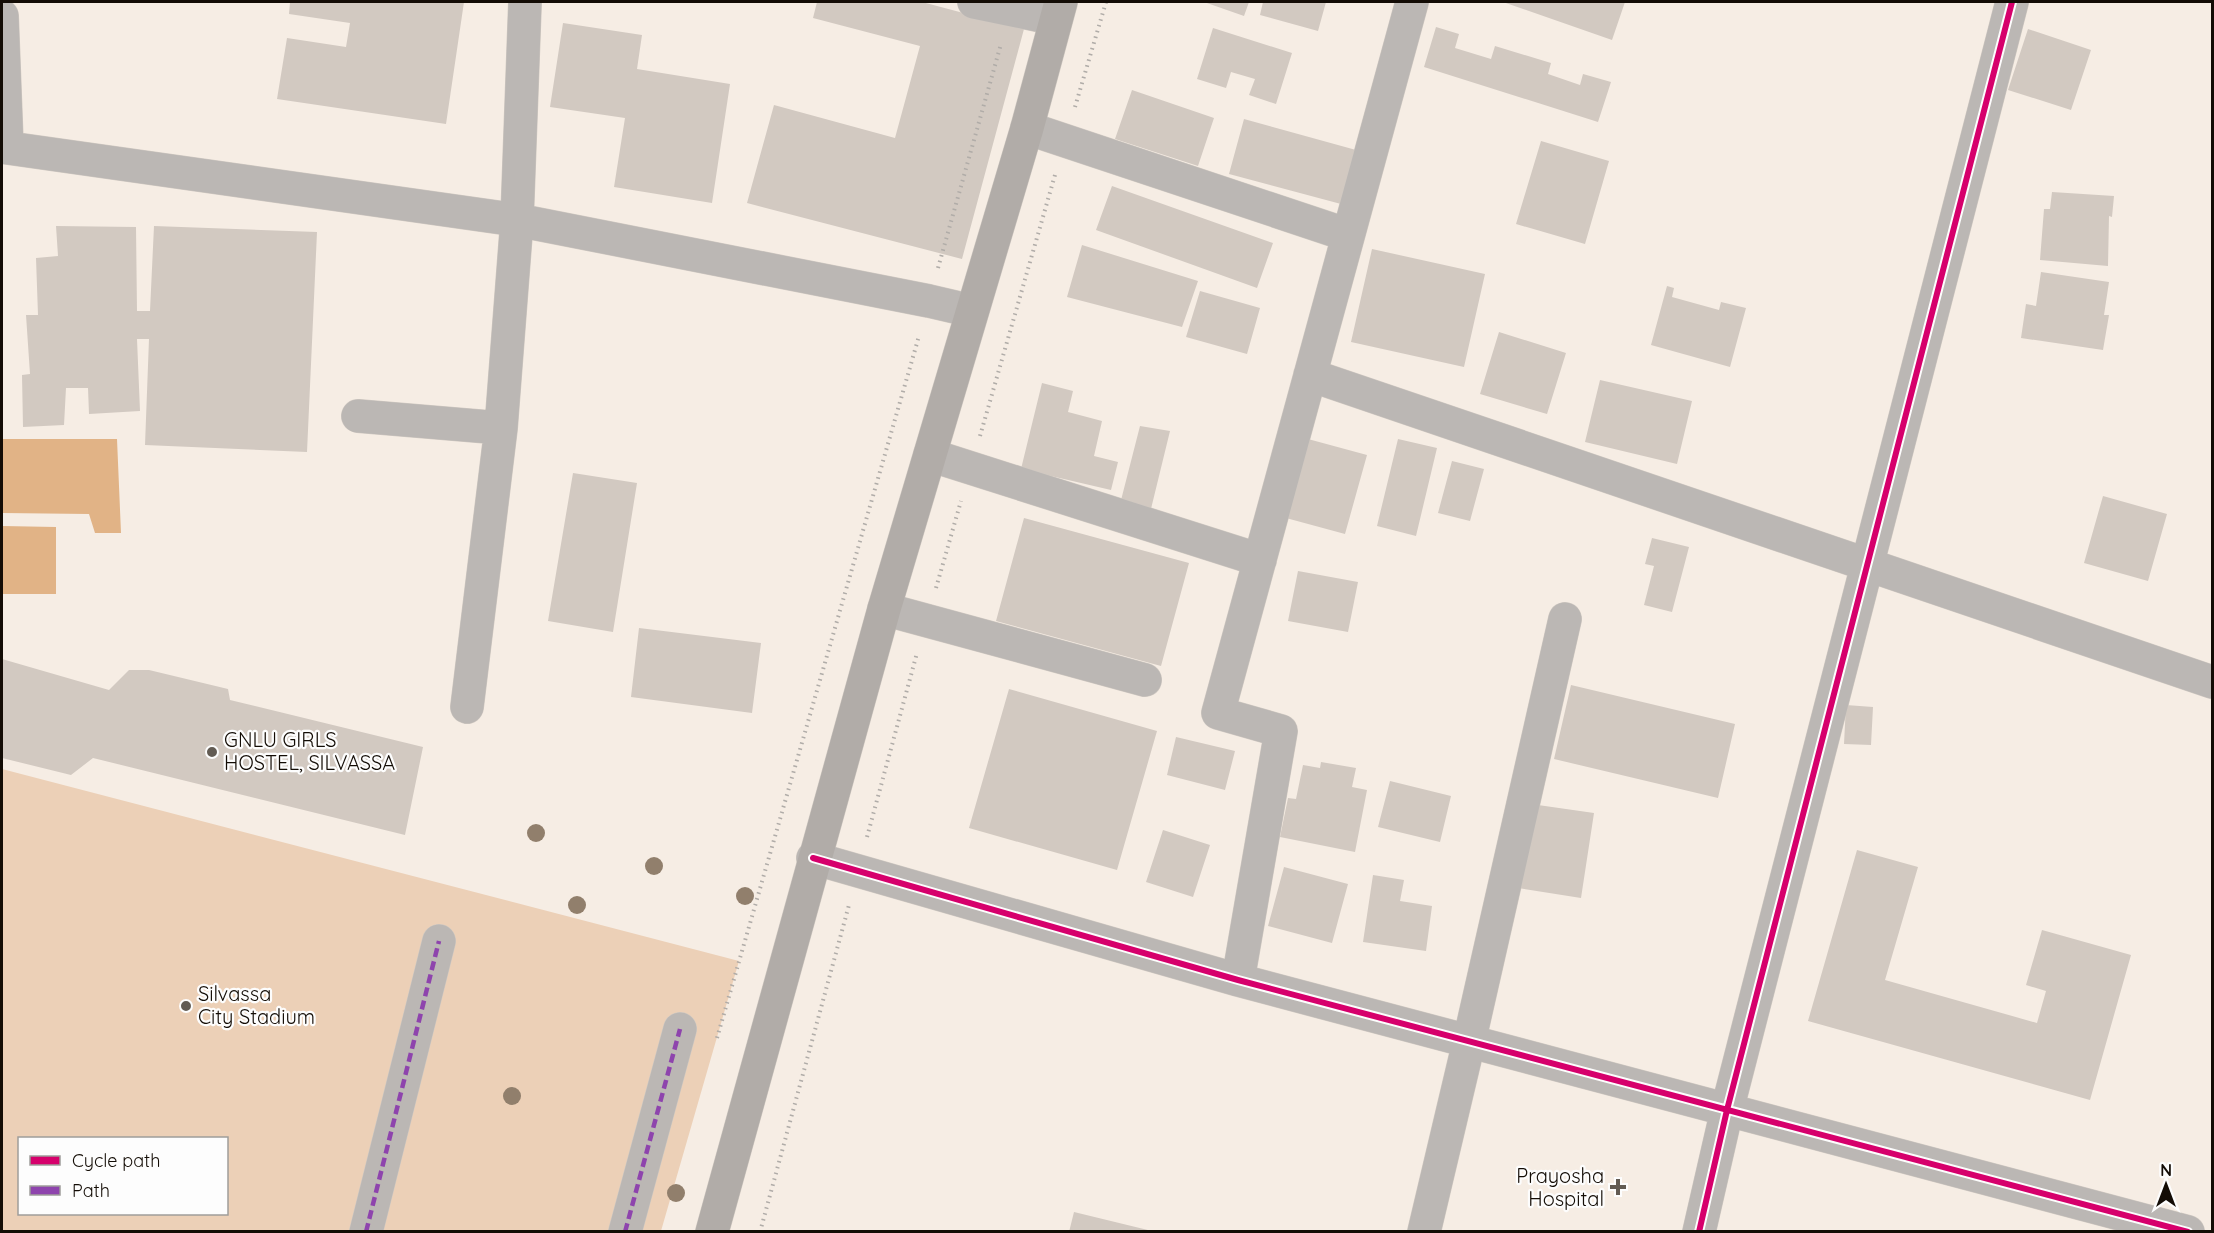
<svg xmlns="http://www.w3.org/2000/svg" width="2214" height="1233" font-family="Quicksand,sans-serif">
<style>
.green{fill:#ecd0b7;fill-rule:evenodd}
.water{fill:#e1b386}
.building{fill:#d2c9c1}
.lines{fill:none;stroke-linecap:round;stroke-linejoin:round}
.street-casing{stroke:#d0c9c2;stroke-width:34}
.secondary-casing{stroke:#d0c9c2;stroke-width:34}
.path{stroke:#b0aca8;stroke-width:4;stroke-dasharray:1.5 4.5;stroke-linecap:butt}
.street{stroke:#bbb7b4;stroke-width:33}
.secondary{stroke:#b1aca8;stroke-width:33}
.quiet{stroke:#8e44ad;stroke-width:4.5;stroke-dasharray:9 4.5;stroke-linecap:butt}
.cycleway-casing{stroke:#fdfdfd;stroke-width:10}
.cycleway{stroke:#d6006c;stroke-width:6}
.tree{fill:#917f6c}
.poi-dot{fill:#625b53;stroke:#fdfdfd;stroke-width:2}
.labels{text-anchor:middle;stroke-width:4.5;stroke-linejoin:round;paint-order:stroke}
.poi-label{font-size:20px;fill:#130c05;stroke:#fdfdfd;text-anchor:start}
</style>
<rect width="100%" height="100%" fill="#f6ede4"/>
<path class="green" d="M 2,769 L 739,961 L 661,1231 L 2,1231 ZM 20,1138 L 226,1138 L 226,1214 L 20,1214 Z"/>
<path class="water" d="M 2,439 L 117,439 L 121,533 L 95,533 L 89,514 L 2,513 Z
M 2,526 L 56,527 L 56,594 L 2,594 Z"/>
<path class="building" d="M 290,2 L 464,2 L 446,124 L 277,99 L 287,38 L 346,47 L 350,23 L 289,14 Z
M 817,2 L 922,2 L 1024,29 L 962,259 L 747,203 L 774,105 L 895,138 L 920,46 L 813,18 Z
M 1204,2 L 1249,2 L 1244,16 Z
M 1263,2 L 1326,2 L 1318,31 L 1260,15 Z
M 1503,2 L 1625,2 L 1612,40 Z
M 563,23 L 642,35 L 637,69 L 730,84 L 712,203 L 614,187 L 625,118 L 550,107 Z
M 1436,27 L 1459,34 L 1455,48 L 1491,59 L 1495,46 L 1551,63 L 1548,74 L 1580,85 L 1583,74 L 1611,82 L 1598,122 L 1424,67 Z
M 1213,28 L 1292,53 L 1276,104 L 1249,95 L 1255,79 L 1231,72 L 1226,88 L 1197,79 Z
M 2028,29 L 2091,50 L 2071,110 L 2008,90 Z
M 1132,90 L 1214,118 L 1198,166 L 1115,139 Z
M 1244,119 L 1356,150 L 1341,204 L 1229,174 Z
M 1541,141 L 1609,161 L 1585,244 L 1516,224 Z
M 1112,186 L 1273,243 L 1257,288 L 1096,230 Z
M 2052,192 L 2114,196 L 2112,217 L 2109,216 L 2108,266 L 2040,260 L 2044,209 L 2050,209 Z
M 56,226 L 136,227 L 137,311 L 150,311 L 154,226 L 317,232 L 307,452 L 145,445 L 149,339 L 137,339 L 140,411 L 89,414 L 88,388 L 66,388 L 64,425 L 23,427 L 22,375 L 30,374 L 26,315 L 38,315 L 36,258 L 58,256 Z
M 1082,245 L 1198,281 L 1182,327 L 1067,297 Z
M 1372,249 L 1485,274 L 1464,367 L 1351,342 Z
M 2041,272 L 2109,282 L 2104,315 L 2109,315 L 2103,350 L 2021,338 L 2026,304 L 2036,306 Z
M 1667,286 L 1674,288 L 1672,297 L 1719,310 L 1721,302 L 1746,308 L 1730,367 L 1651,345 Z
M 1200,291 L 1260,308 L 1247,354 L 1186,337 Z
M 1499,332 L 1566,353 L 1547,414 L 1480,394 Z
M 1600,380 L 1692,401 L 1677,464 L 1585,442 Z
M 1042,383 L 1073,391 L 1068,412 L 1102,421 L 1094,456 L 1118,462 L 1111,490 L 1021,469 Z
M 1140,426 L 1170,431 L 1150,513 L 1119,508 Z
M 1308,439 L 1367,455 L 1345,534 L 1286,518 Z
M 1398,439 L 1437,448 L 1416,536 L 1377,526 Z
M 1452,461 L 1484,469 L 1470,521 L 1438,513 Z
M 573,473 L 637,483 L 613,632 L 548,621 Z
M 2103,496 L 2167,514 L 2148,581 L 2084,563 Z
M 1024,518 L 1189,563 L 1161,666 L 996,621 Z
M 1652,538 L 1689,547 L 1672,612 L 1644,605 L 1654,566 L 1645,564 Z
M 1298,571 L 1358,582 L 1348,632 L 1288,621 Z
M 639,628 L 761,643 L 752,713 L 631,697 Z
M 2,659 L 109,690 L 129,670 L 149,670 L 228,689 L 230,700 L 423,747 L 405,835 L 93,758 L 71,775 L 2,758 Z
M 1571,685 L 1735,724 L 1718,798 L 1554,759 Z
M 1009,689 L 1157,731 L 1117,870 L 969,828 Z
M 1846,705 L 1873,707 L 1871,745 L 1844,744 Z
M 1176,737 L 1235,751 L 1225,790 L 1167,775 Z
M 1321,762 L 1356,768 L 1352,787 L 1367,790 L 1355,852 L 1280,837 L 1288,798 L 1296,799 L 1303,765 L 1320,768 Z
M 1390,781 L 1451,796 L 1440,842 L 1378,827 Z
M 1531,804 L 1594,813 L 1581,898 L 1518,888 Z
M 1163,830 L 1210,845 L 1193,897 L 1146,882 Z
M 1857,850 L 1918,867 L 1885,980 L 2037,1023 L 2046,991 L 2026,985 L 2042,930 L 2131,955 L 2090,1100 L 1808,1021 Z
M 1284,867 L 1348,884 L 1332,943 L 1268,926 Z
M 1373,875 L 1404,880 L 1400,901 L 1432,906 L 1426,951 L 1363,942 Z
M 1074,1212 L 1152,1231 L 1151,1232 L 1069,1232 Z"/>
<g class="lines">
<g class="street-casing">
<path id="street" d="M 974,2 L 1056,19
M 2,16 L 7,147
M 1027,128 L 1348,235
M 2,147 L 517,220 L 929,301 L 972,311
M 1310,375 L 2212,682
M 358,416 L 501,428
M 930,455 L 1260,560
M 884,609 L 1145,680
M 467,707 L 501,428 L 517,220 L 525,2
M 813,858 L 1238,980 L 2188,1232
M 1238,980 L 1281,731 L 1218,713 L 1412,2
M 366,1232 L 439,941
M 625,1232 L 680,1029
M 1424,1232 L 1469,1042 L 1565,619
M 1699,1232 L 1727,1110 L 2012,2"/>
</g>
<g class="secondary-casing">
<path id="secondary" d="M 712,1232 L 884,609 L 1027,128 L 1061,2"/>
</g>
<path class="path" d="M 1075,107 L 1106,2
M 938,268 L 1001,44
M 980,436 L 1055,175
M 936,588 L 961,501
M 867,837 L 917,653
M 717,1038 L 919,336
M 760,1232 L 849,905"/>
<use href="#street" class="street"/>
<use href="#secondary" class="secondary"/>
<path class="quiet" d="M 366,1232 L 439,941
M 625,1232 L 680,1029"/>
<g class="cycleway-casing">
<path id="cycleway" d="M 813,858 L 1238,980 L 2188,1232
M 1699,1232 L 1727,1110 L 2012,2"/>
</g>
<use href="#cycleway" class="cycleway"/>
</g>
<g class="tree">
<circle cx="536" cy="833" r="9"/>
<circle cx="654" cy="866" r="9"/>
<circle cx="745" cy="896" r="9"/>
<circle cx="577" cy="905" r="9"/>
<circle cx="512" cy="1096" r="9"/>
<circle cx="676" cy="1193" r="9"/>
</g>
<g class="poi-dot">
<circle cx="212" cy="752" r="6"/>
<circle cx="186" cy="1006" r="6"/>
<path d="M1615 1178h6v6h6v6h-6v6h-6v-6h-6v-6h6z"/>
</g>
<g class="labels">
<g class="poi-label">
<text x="224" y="747">GNLU GIRLS<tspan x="224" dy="23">HOSTEL, SILVASSA</tspan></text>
<text x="198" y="1001">Silvassa<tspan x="198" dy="23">City Stadium</tspan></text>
<text x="1604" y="1183" text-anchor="end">Prayosha<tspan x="1604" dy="23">Hospital</tspan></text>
</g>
</g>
<rect width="2214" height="1233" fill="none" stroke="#130c05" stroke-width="6"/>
<rect x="18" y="1137" width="210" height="78" fill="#fdfdfd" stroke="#9f9d9a" stroke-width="1.5"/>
<rect x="30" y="1156" width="30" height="9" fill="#d6006c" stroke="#9f9d9a" stroke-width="1.5"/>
<text x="72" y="1167" font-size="18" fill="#130c05">Cycle path</text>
<rect x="30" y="1186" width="30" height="9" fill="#8e44ad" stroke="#9f9d9a" stroke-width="1.5"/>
<text x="72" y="1197" font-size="18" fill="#130c05">Path</text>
<g transform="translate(2166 1185)" stroke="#fdfdfd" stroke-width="4.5" paint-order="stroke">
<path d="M0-4.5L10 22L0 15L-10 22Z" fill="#130c05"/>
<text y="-9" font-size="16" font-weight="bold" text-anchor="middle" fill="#130c05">N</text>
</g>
</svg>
